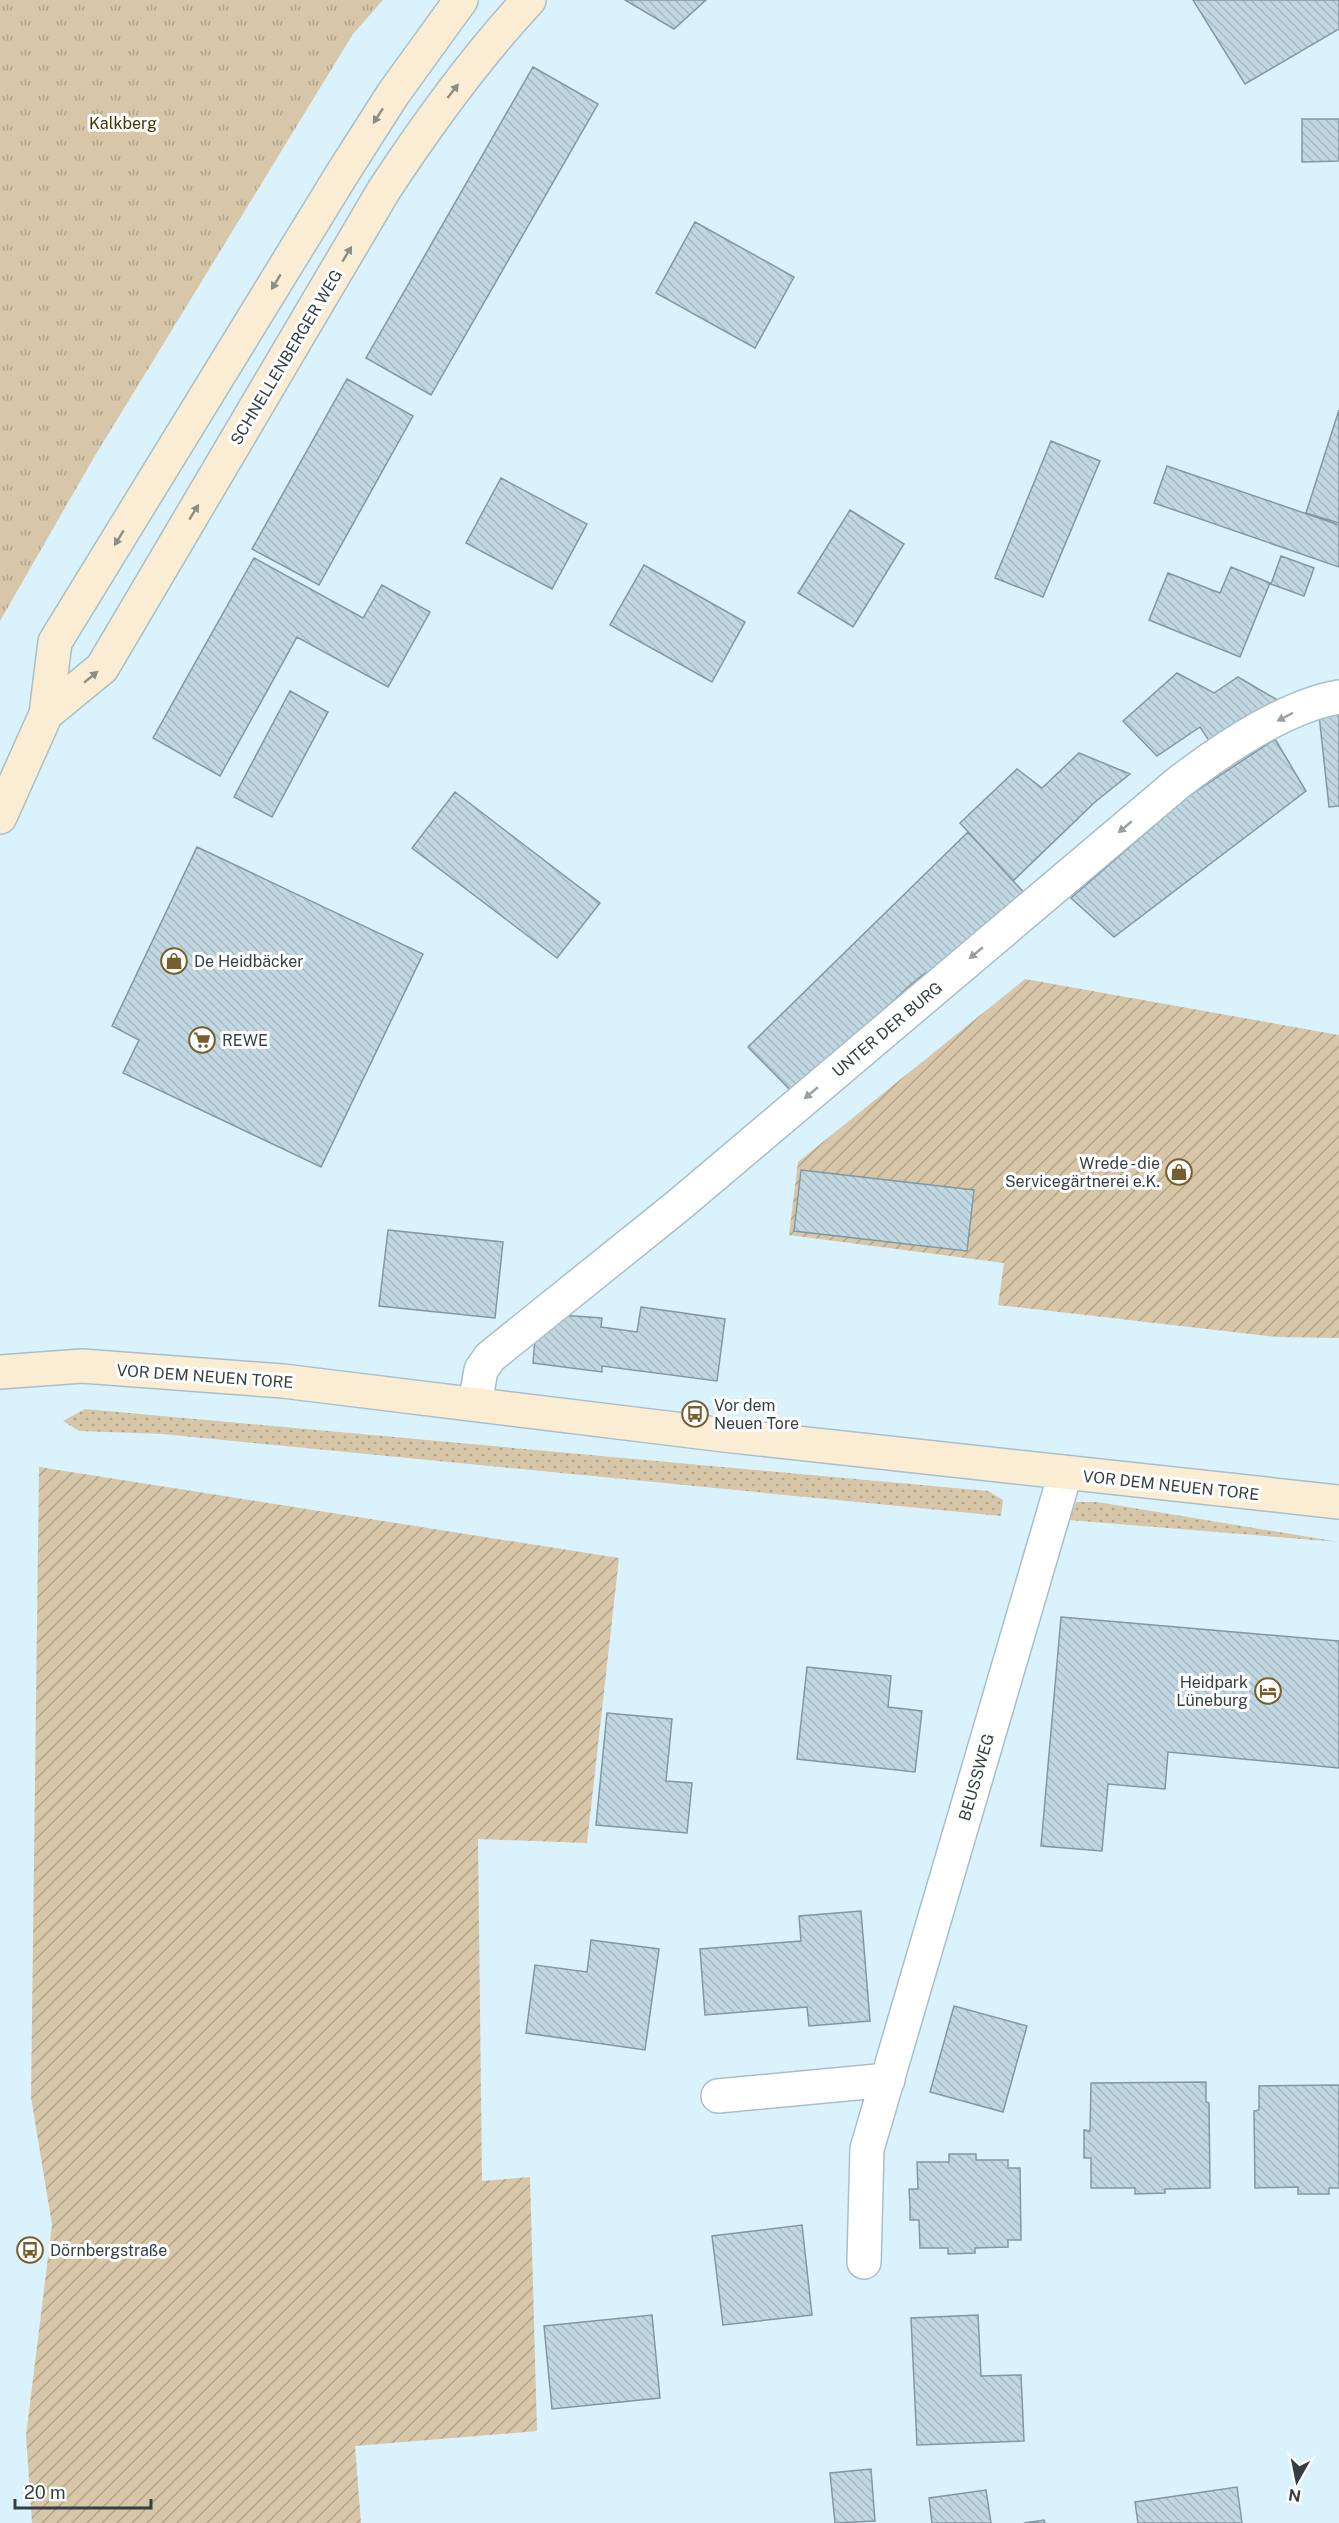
<svg xmlns="http://www.w3.org/2000/svg" width="1339" height="2523" font-family="'Public Sans',sans-serif">
<style>
.grass{fill:url(#grass-dots)}
.park{fill:url(#park-tufts)}
.garden{fill:url(#garden-furrows)}
.building{fill:url(#building-back-hatch);stroke:#8298a1;stroke-width:1.5}
.lines{fill:none;stroke-linecap:round;stroke-linejoin:round}
.street-casing{stroke:#a8bfc9;stroke-width:36}
.secondary-casing{stroke:#a8bfc9;stroke-width:36}
.street{stroke:#fff;stroke-width:33}
.secondary{stroke:#faedd4;stroke-width:33}
.oneway{fill:#8e8d84}
.oneway2{fill:#9a9fa1}
.labels{text-anchor:middle;stroke-width:6;stroke-linejoin:round;paint-order:stroke}
.park-label{font-size:16px;fill:#443106;stroke:#fff}
.street-label{font-size:16px;fill:#353f43;stroke:#fff}
.poi-label{font-size:16px;fill:#353f43;stroke:#fff;text-anchor:start}
</style>
<defs>
<pattern id="grass-dots" width="8" height="8" patternUnits="userSpaceOnUse" patternTransform="scale(1.5)"><rect width="8" height="8" fill="#d7c7a8"/><path d="M2 2h.1M6 6h.1" fill="none" stroke="#afa38a" stroke-width="1.8" stroke-linecap="round"/></pattern>
<pattern id="park-tufts" width="24" height="20" patternUnits="userSpaceOnUse" patternTransform="scale(1.5)"><rect width="24" height="20" fill="#d7c7a8"/><path d="M3 7l-1-3M5 7V3M7 7l1-3M15 17l-1-3M17 17v-4M19 17l1-3" fill="none" stroke="#afa38a"/></pattern>
<pattern id="garden-furrows" width="10" height="10" patternUnits="userSpaceOnUse" patternTransform="scale(1.5)"><rect width="10" height="10" fill="#d7c7a8"/><path d="M-1 1l2-2M0 10L10 0M9 11l2-2" fill="none" stroke="#afa38a"/></pattern>
<pattern id="building-back-hatch" width="6" height="6" patternUnits="userSpaceOnUse" patternTransform="scale(1.5)"><rect width="6" height="6" fill="#c1d8e2"/><path d="M-1 5l2 2M0 0l6 6M5-1l2 2" fill="none" stroke="#a6bac3"/></pattern>
</defs>
<rect width="100%" height="100%" fill="#daf2fc"/>
<path class="grass" d="M 85,1409 L 988,1491 L 1003,1500 L 1001,1516 L 162,1434 L 79,1431 L 63,1421 Z
M 1076,1502 L 1097,1502 L 1339,1542 L 1069,1520 Z"/>
<path class="park" d="M 0,0 L 383,0 L 353,34 L 93,459 L 0,621 Z"/>
<path class="garden" d="M 1025,979 L 1339,1035 L 1339,1338 L 1277,1337 L 998,1305 L 1004,1263 L 789,1235 L 798,1162 Z
M 39,1467 L 619,1558 L 587,1843 L 478,1839 L 482,2181 L 530,2177 L 537,2431 L 355,2446 L 361,2523 L 32,2523 L 26,2436 L 52,2225 L 31,2097 Z"/>
<path class="building" d="M 625,0 L 706,0 L 674,29 Z
M 1193,0 L 1339,0 L 1339,29 L 1245,84 Z
M 533,67 L 598,104 L 431,395 L 366,358 Z
M 1302,119 L 1339,119 L 1339,161 L 1302,162 Z
M 695,222 L 794,277 L 755,348 L 656,293 Z
M 347,379 L 413,416 L 319,585 L 252,549 Z
M 1339,410 L 1339,523 L 1306,513 Z
M 1051,441 L 1100,461 L 1043,597 L 995,578 Z
M 1167,466 L 1339,525 L 1339,567 L 1154,503 Z
M 501,478 L 587,524 L 552,589 L 466,543 Z
M 850,510 L 904,544 L 853,627 L 798,593 Z
M 1281,556 L 1314,568 L 1304,596 L 1271,584 Z
M 254,558 L 363,618 L 382,585 L 430,612 L 388,687 L 297,637 L 220,776 L 153,738 Z
M 644,565 L 745,622 L 712,682 L 610,625 Z
M 1231,567 L 1270,583 L 1240,657 L 1149,620 L 1168,573 L 1220,593 Z
M 1177,673 L 1214,693 L 1238,677 L 1281,702 L 1212,745 L 1200,727 L 1157,756 L 1123,721 Z
M 290,691 L 328,712 L 272,817 L 234,797 Z
M 1339,713 L 1339,806 L 1329,807 L 1319,715 Z
M 1275,739 L 1306,791 L 1114,937 L 1071,898 L 1187,797 Z
M 1079,753 L 1130,774 L 1095,802 L 1013,881 L 960,823 L 1017,769 L 1042,788 Z
M 455,792 L 600,903 L 557,958 L 412,848 Z
M 968,832 L 1030,899 L 935,983 L 925,973 L 908,987 L 796,1096 L 748,1047 Z
M 197,847 L 423,954 L 321,1167 L 123,1073 L 139,1040 L 112,1026 Z
M 801,1170 L 974,1190 L 967,1251 L 794,1231 Z
M 388,1230 L 503,1242 L 495,1318 L 379,1306 Z
M 641,1307 L 725,1319 L 717,1381 L 602,1366 L 602,1372 L 533,1363 L 535,1338 L 560,1315 L 602,1318 L 601,1327 L 637,1332 Z
M 1061,1617 L 1339,1641 L 1339,1768 L 1168,1752 L 1165,1789 L 1108,1784 L 1102,1851 L 1041,1846 Z
M 807,1667 L 891,1676 L 888,1707 L 922,1711 L 915,1772 L 797,1759 Z
M 607,1713 L 672,1719 L 666,1781 L 692,1783 L 687,1833 L 596,1825 Z
M 861,1911 L 870,2021 L 809,2026 L 807,2007 L 705,2015 L 700,1949 L 801,1941 L 799,1916 Z
M 591,1940 L 659,1949 L 645,2050 L 526,2033 L 535,1965 L 587,1972 Z
M 954,2006 L 1027,2026 L 1003,2112 L 930,2092 Z
M 1206,2082 L 1206,2102 L 1209,2103 L 1210,2188 L 1165,2189 L 1165,2193 L 1135,2194 L 1135,2188 L 1091,2188 L 1091,2158 L 1084,2158 L 1084,2130 L 1090,2131 L 1091,2083 Z
M 1339,2085 L 1339,2188 L 1329,2188 L 1329,2194 L 1298,2194 L 1298,2187 L 1255,2188 L 1254,2111 L 1259,2110 L 1259,2086 Z
M 949,2154 L 976,2154 L 976,2160 L 1008,2160 L 1008,2168 L 1020,2168 L 1021,2240 L 1008,2240 L 1008,2247 L 975,2248 L 975,2253 L 948,2254 L 948,2248 L 920,2248 L 919,2220 L 910,2220 L 910,2206 L 909,2189 L 918,2189 L 917,2162 L 949,2162 Z
M 802,2225 L 812,2315 L 723,2325 L 712,2236 Z
M 652,2315 L 660,2398 L 552,2409 L 544,2326 Z
M 978,2315 L 981,2376 L 1021,2375 L 1024,2441 L 917,2445 L 911,2318 Z
M 871,2469 L 875,2521 L 835,2523 L 830,2473 Z
M 1237,2487 L 1242,2523 L 1138,2523 L 1135,2502 Z
M 986,2490 L 991,2523 L 932,2523 L 929,2498 Z
M 1044,2520 L 1045,2523 L 1024,2523 Z"/>
<g class="lines">
<g class="street-casing">
<path id="street" d="M 475,1404 L 481,1370 L 490,1357 L 679,1205 L 1178,783 C 1221,750 1286,706 1339,697
M 718,2096 L 888,2080
M 864,2262 L 867,2149 L 1065,1474"/>
</g>
<g class="secondary-casing">
<path id="secondary" d="M 46,714 L 102,668 L 384,190 C 428,123 474,59 529,0
M 0,817 L 46,714 L 55,642 L 342,174 L 393,94 L 461,0
M 0,1372 L 82,1366 L 283,1381 L 724,1435 L 1339,1502"/>
</g>
<use href="#street" class="street"/>
<use href="#secondary" class="secondary"/>
</g>
<defs><path id="oneway-solid" d="M-6-.8H1V-3.2L6.5 0L1 3.2V.8H-6Z" transform="scale(1.5)"/></defs>
<g class="oneway">
<use href="#oneway-solid" transform="translate(453 91) rotate(-52)"/>
<use href="#oneway-solid" transform="translate(378 116) rotate(123)"/>
<use href="#oneway-solid" transform="translate(347 254) rotate(-59)"/>
<use href="#oneway-solid" transform="translate(276 282) rotate(121)"/>
<use href="#oneway-solid" transform="translate(194 512) rotate(-59)"/>
<use href="#oneway-solid" transform="translate(119 538) rotate(121)"/>
<use href="#oneway-solid" transform="translate(91 677) rotate(-39)"/>
</g>
<g class="oneway2">
<use href="#oneway-solid" transform="translate(1285 717) rotate(152)"/>
<use href="#oneway-solid" transform="translate(1125 827) rotate(140)"/>
<use href="#oneway-solid" transform="translate(976 953) rotate(140)"/>
<use href="#oneway-solid" transform="translate(811 1093) rotate(140)"/>
</g>
<defs>
<g id="shop-ring" transform="scale(1.35)"><circle r="9.5" fill="#fff" stroke="#765e2e" stroke-width="1.5"/><path d="M-5-2.5h2.3a2.7 3.5 0 0 1 5.4 0H5L5.5 6h-11ZM-1.5-2.5h3a1.5 2.3 0 0 0-3 0Z" fill="#765e2e"/></g>
<g id="supermarket-ring" transform="scale(1.35)"><circle r="9.5" fill="#fff" stroke="#765e2e" stroke-width="1.5"/><path d="M-6-5.5h2.5l.6 2H6L4.5 2H-2.5L-4.4-4H-6ZM-1.5 3.2a1.3 1.3 0 1 0 .1 0ZM3 3.2a1.3 1.3 0 1 0 .1 0Z" fill="#765e2e"/></g>
<g id="bus-ring" transform="scale(1.35)"><circle r="9.5" fill="#fff" stroke="#765e2e" stroke-width="1.5"/><path d="M-5-6H5V4H4V6H2V4H-2V6H-4V4H-5ZM-3.5-4V0h7V-4ZM-3.5 1.2v1.5H-2V1.2ZM2 1.2v1.5H3.5V1.2Z" fill="#765e2e"/></g>
<g id="hotel-ring" transform="scale(1.35)"><circle r="9.5" fill="#fff" stroke="#765e2e" stroke-width="1.5"/><path d="M-6-4.5h1.5V1H6V5H4.5V3h-9V5H-6ZM-4 0a1.8 1.8 0 1 1 3.6 0ZM.5 0V-2.5h3Q6-2.5 6 0Z" fill="#765e2e"/></g>
</defs>
<g fill-rule="evenodd">
<use href="#shop-ring" x="174" y="961"/>
<use href="#supermarket-ring" x="202" y="1040"/>
<use href="#shop-ring" x="1179" y="1172"/>
<use href="#bus-ring" x="695" y="1414"/>
<use href="#hotel-ring" x="1268" y="1691"/>
<use href="#bus-ring" x="30" y="2250"/>
</g>
<g class="labels">
<g class="park-label">
<text x="123" y="129">Kalkberg</text>
</g>
<g class="street-label">
<text transform="translate(286 357) rotate(-59)" y="6">SCHNELLENBERGER WEG</text>
<text transform="translate(887 1029) rotate(-40)" y="6">UNTER DER BURG</text>
<text transform="translate(205 1376) rotate(4)" y="6">VOR DEM NEUEN TORE</text>
<text transform="translate(1171 1485) rotate(6)" y="6">VOR DEM NEUEN TORE</text>
<text transform="translate(976 1777) rotate(-74)" y="6">BEUSSWEG</text>
</g>
<g class="poi-label">
<text x="194" y="967">De Heidbäcker</text>
<text x="222" y="1046">REWE</text>
<text x="1160" y="1169" text-anchor="end">Wrede - die<tspan x="1160" dy="18">Servicegärtnerei e.K.</tspan></text>
<text x="714" y="1411">Vor dem<tspan x="714" dy="18">Neuen Tore</tspan></text>
<text x="1248" y="1688" text-anchor="end">Heidpark<tspan x="1248" dy="18">Lüneburg</tspan></text>
<text x="50" y="2256">Dörnbergstraße</text>
</g>
</g>
<g transform="translate(1297 2481) rotate(189)" stroke="#ffffff" stroke-width="4.5" paint-order="stroke">
<path d="M0-4.5L10 22L0 15L-10 22Z" fill="#353f43"/>
<text y="-9" font-size="16" font-weight="bold" text-anchor="middle" fill="#353f43">N</text>
</g>
<path d="M15 2499v9h136v-9" fill="none" stroke="#353f43" stroke-width="3"/>
<text x="24" y="2499" font-size="18" fill="#353f43" stroke="#ffffff" stroke-width="4.5" paint-order="stroke">20 m</text>
</svg>
